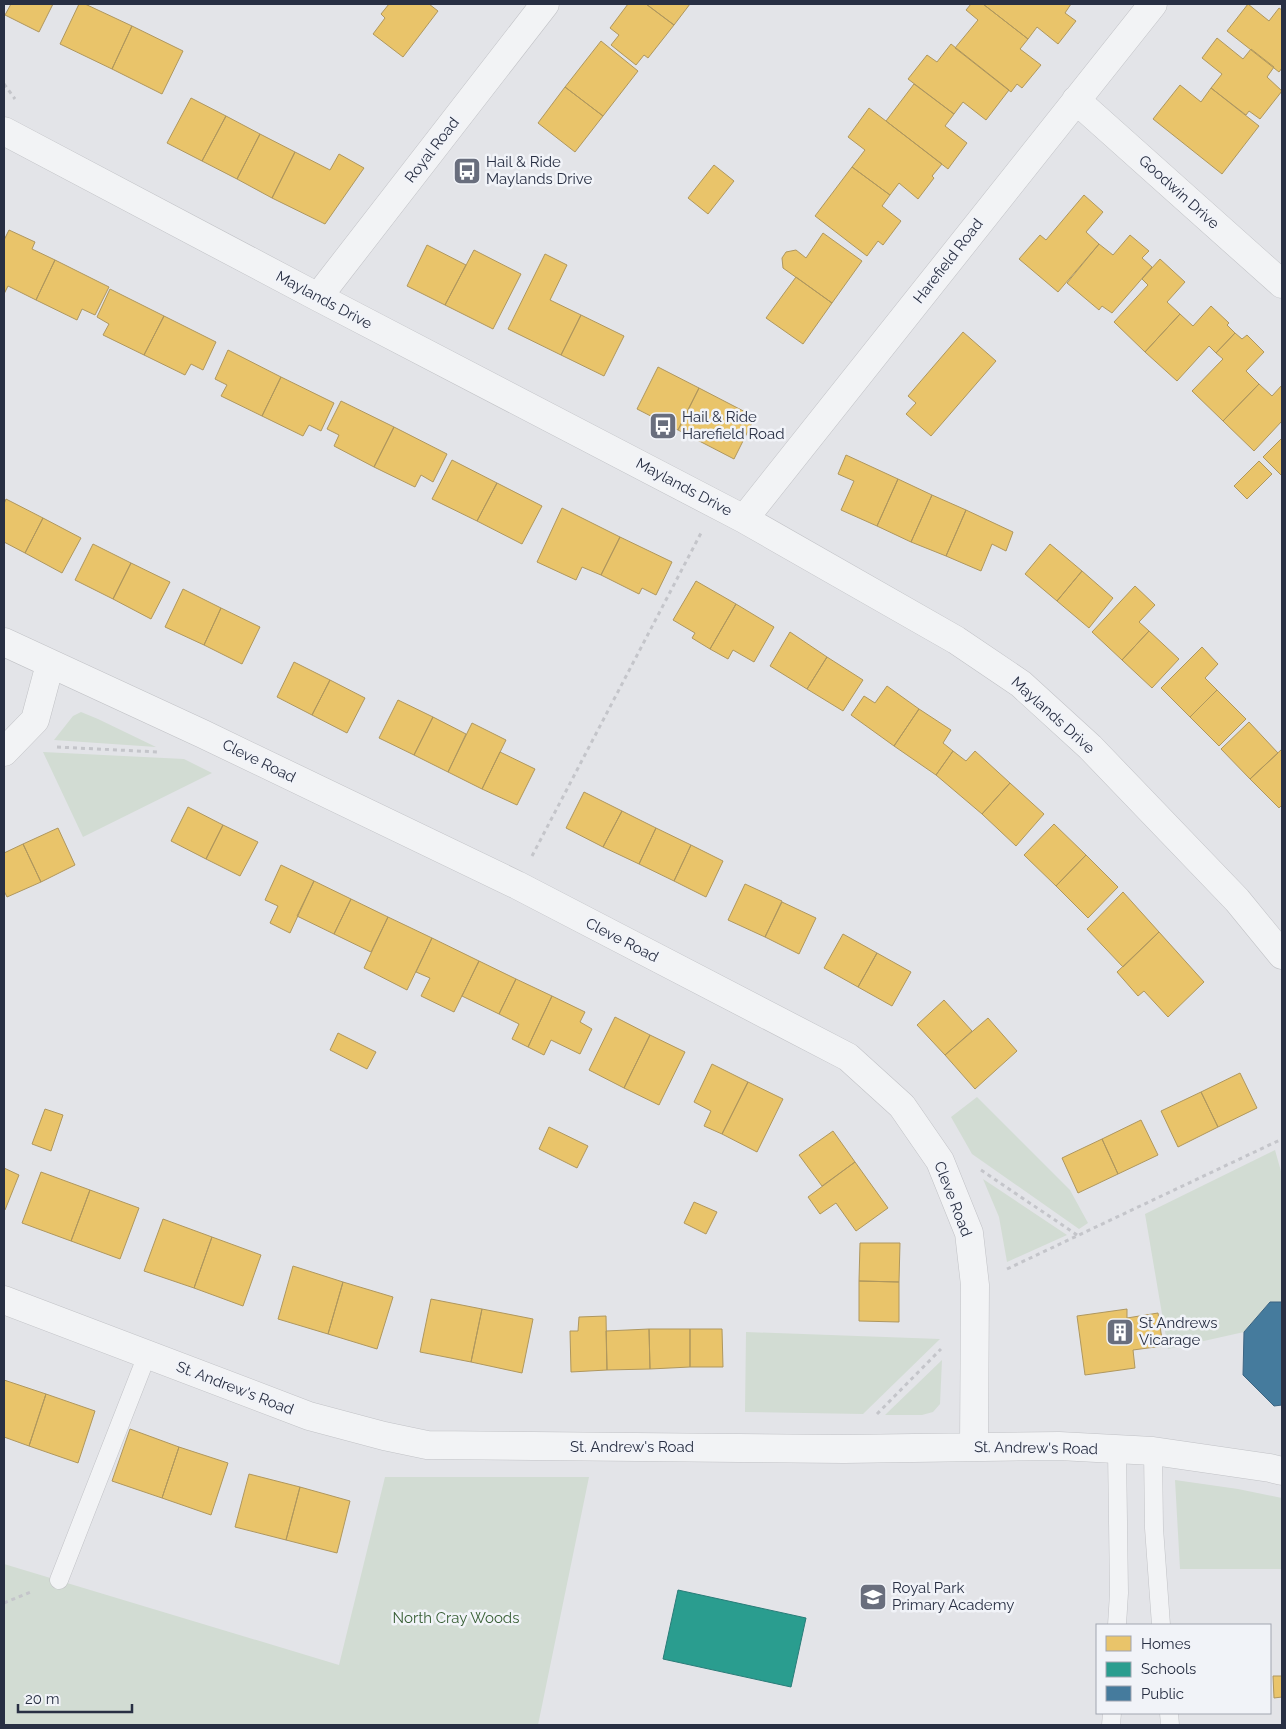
<svg xmlns="http://www.w3.org/2000/svg" width="1286" height="1729" font-family="Raleway,sans-serif">
<style>
.green{fill:#d2dcd3}
.homes{fill:#e9c46a;stroke:#af975e}
.schools{fill:#2a9d8f;stroke:#297c78}
.public{fill:#457b9d;stroke:#3c6482}
.lines{fill:none;stroke-linecap:round;stroke-linejoin:round}
.service-casing{stroke:#c1c2c6;stroke-width:19}
.minor-casing{stroke:#c1c2c6;stroke-width:29}
.path{stroke:#c4c5ca;stroke-width:3;stroke-dasharray:4 4;stroke-linecap:butt}
.service{stroke:#f2f3f5;stroke-width:18}
.minor{stroke:#f2f3f5;stroke-width:28}
.labels{text-anchor:middle;stroke-width:5;stroke-linejoin:round;paint-order:stroke}
.street-label{font-size:15px;fill:#282f43;stroke:#f1f3f8}
.poi-label{font-size:15px;fill:#282f43;stroke:#f1f3f8;text-anchor:start}
.park-label{font-size:15px;fill:#385f35;stroke:#f1f3f8}
</style>
<rect width="100%" height="100%" fill="#e3e4e8"/>
<path class="green" d="M 81,712 L 98,719 L 156,747 L 54,740 L 73,716 Z
M 43,752 L 184,759 L 212,773 L 83,837 Z
M 977,1097 L 1070,1190 L 1088,1223 L 1079,1229 L 972,1154 L 951,1117 Z
M 1275,1150 L 1282,1175 L 1282,1302 L 1270,1302 L 1244,1332 L 1168,1349 L 1145,1214 Z
M 983,1179 L 1067,1235 L 1007,1262 L 999,1217 Z
M 746,1332 L 940,1339 L 863,1414 L 745,1412 Z
M 942,1360 L 940,1404 L 933,1412 L 922,1415 L 885,1415 Z
M 385,1477 L 589,1477 L 538,1725 L 4,1725 L 4,1564 L 339,1665 Z
M 1175,1480 L 1238,1489 L 1282,1498 L 1282,1569 L 1180,1569 Z"/>
<path class="homes" d="M 11,4 L 53,4 L 39,32 L 5,15 Z
M 79,4 L 85,4 L 132,26 L 112,69 L 60,44 Z
M 389,4 L 429,4 L 438,11 L 403,57 L 373,34 L 385,18 L 381,14 Z
M 628,4 L 646,4 L 674,25 L 648,58 L 644,55 L 636,65 L 611,45 L 619,35 L 610,28 Z
M 646,4 L 690,4 L 674,25 Z
M 971,4 L 983,4 L 1028,39 L 1020,49 L 1041,65 L 1022,88 L 1017,84 L 1011,92 L 955,48 L 978,20 L 966,10 Z
M 983,4 L 1071,4 L 1065,13 L 1076,21 L 1058,44 L 1037,27 L 1028,39 Z
M 1248,4 L 1269,21 L 1279,8 L 1282,10 L 1282,68 L 1279,72 L 1227,31 Z
M 132,26 L 183,51 L 162,94 L 112,69 Z
M 1217,38 L 1243,59 L 1251,49 L 1274,67 L 1267,77 L 1282,91 L 1260,119 L 1249,111 L 1246,115 L 1211,88 L 1222,74 L 1202,58 Z
M 601,41 L 638,71 L 603,116 L 565,87 Z
M 951,44 L 1009,90 L 986,120 L 963,102 L 954,114 L 908,79 L 927,55 L 937,62 Z
M 914,84 L 954,114 L 945,126 L 967,143 L 948,169 L 886,121 Z
M 1180,85 L 1201,102 L 1211,88 L 1259,126 L 1222,174 L 1153,119 Z
M 565,87 L 603,116 L 575,152 L 538,123 Z
M 191,98 L 226,116 L 202,161 L 167,143 Z
M 869,108 L 942,164 L 932,176 L 934,178 L 918,199 L 899,183 L 890,195 L 852,167 L 865,150 L 848,137 Z
M 226,116 L 260,134 L 237,179 L 202,161 Z
M 260,134 L 295,152 L 272,198 L 237,179 Z
M 295,152 L 330,170 L 339,154 L 364,168 L 325,224 L 272,198 Z
M 714,165 L 734,181 L 708,214 L 688,198 Z
M 852,167 L 890,195 L 882,206 L 901,221 L 883,245 L 878,241 L 867,256 L 815,216 Z
M 1084,195 L 1103,212 L 1086,232 L 1099,244 L 1058,292 L 1019,259 L 1040,235 L 1046,240 Z
M 9,230 L 35,242 L 32,249 L 55,260 L 36,300 L 8,286 L 4,294 L 4,240 Z
M 823,233 L 862,261 L 832,303 L 783,268 L 782,258 L 786,252 L 796,250 L 806,258 Z
M 1130,235 L 1149,251 L 1142,258 L 1152,267 L 1112,313 L 1102,306 L 1099,310 L 1067,283 L 1099,244 L 1113,255 Z
M 427,245 L 466,265 L 445,305 L 407,286 Z
M 474,250 L 521,274 L 493,329 L 445,305 Z
M 545,254 L 567,265 L 550,300 L 581,315 L 561,355 L 508,329 Z
M 1160,259 L 1185,282 L 1167,302 L 1180,314 L 1145,352 L 1114,322 L 1148,285 L 1142,279 Z
M 55,260 L 109,287 L 95,315 L 82,309 L 77,320 L 36,300 Z
M 796,277 L 832,303 L 803,344 L 766,318 Z
M 110,289 L 164,316 L 144,355 L 103,335 L 109,324 L 97,317 Z
M 1211,306 L 1229,323 L 1227,325 L 1235,333 L 1216,353 L 1209,346 L 1177,381 L 1145,352 L 1180,314 L 1193,326 Z
M 581,315 L 624,336 L 604,376 L 561,355 Z
M 164,316 L 216,342 L 203,370 L 191,364 L 185,375 L 144,355 Z
M 963,332 L 996,361 L 931,436 L 906,414 L 916,403 L 908,396 Z
M 1235,333 L 1242,339 L 1247,335 L 1264,352 L 1246,371 L 1259,384 L 1223,421 L 1192,391 L 1223,359 L 1216,353 Z
M 228,350 L 281,377 L 262,416 L 221,396 L 227,385 L 215,379 Z
M 658,367 L 699,388 L 678,430 L 637,409 Z
M 281,377 L 334,403 L 321,431 L 309,425 L 303,436 L 262,416 Z
M 1259,384 L 1272,396 L 1282,385 L 1282,421 L 1254,451 L 1223,421 Z
M 699,388 L 755,417 L 734,459 L 678,430 Z
M 341,401 L 394,427 L 374,467 L 334,446 L 339,435 L 327,429 Z
M 394,427 L 447,454 L 433,482 L 421,475 L 415,487 L 374,467 Z
M 1282,438 L 1282,476 L 1263,457 Z
M 846,455 L 898,479 L 877,526 L 841,510 L 854,481 L 838,474 Z
M 452,460 L 497,483 L 477,521 L 432,499 Z
M 1259,461 L 1272,474 L 1247,499 L 1234,486 Z
M 898,479 L 932,495 L 911,542 L 877,526 Z
M 497,483 L 542,506 L 522,544 L 477,521 Z
M 932,495 L 966,510 L 946,556 L 911,542 Z
M 6,499 L 43,518 L 25,553 L 4,542 L 4,504 Z
M 562,508 L 620,537 L 601,575 L 582,567 L 576,580 L 537,562 Z
M 966,510 L 1013,532 L 1006,551 L 992,544 L 981,571 L 946,556 Z
M 43,518 L 81,538 L 62,573 L 25,553 Z
M 620,537 L 672,562 L 656,595 L 642,588 L 639,594 L 601,575 Z
M 93,544 L 131,563 L 113,599 L 75,580 Z
M 1050,544 L 1082,571 L 1057,601 L 1025,574 Z
M 131,563 L 170,582 L 151,619 L 113,599 Z
M 1082,571 L 1113,598 L 1089,628 L 1057,601 Z
M 696,581 L 736,604 L 710,649 L 692,638 L 695,633 L 673,620 Z
M 1135,586 L 1155,605 L 1139,622 L 1149,631 L 1122,660 L 1092,632 Z
M 183,589 L 221,608 L 204,645 L 165,627 Z
M 736,604 L 774,627 L 754,662 L 733,650 L 728,659 L 710,649 Z
M 221,608 L 260,627 L 242,664 L 204,645 Z
M 1149,631 L 1179,659 L 1152,688 L 1122,660 Z
M 790,632 L 827,657 L 807,689 L 770,666 Z
M 1202,647 L 1218,664 L 1205,678 L 1217,690 L 1190,717 L 1161,688 Z
M 827,657 L 863,680 L 843,711 L 807,689 Z
M 294,662 L 330,680 L 312,715 L 277,697 Z
M 330,680 L 365,698 L 347,733 L 312,715 Z
M 887,686 L 919,709 L 894,746 L 851,715 L 864,696 L 875,703 Z
M 1217,690 L 1246,719 L 1219,746 L 1190,717 Z
M 398,700 L 433,717 L 414,755 L 379,738 Z
M 919,709 L 951,730 L 943,743 L 953,751 L 936,775 L 894,746 Z
M 433,717 L 466,734 L 448,772 L 414,755 Z
M 1249,722 L 1278,753 L 1250,779 L 1221,749 Z
M 472,723 L 506,740 L 482,789 L 448,772 Z
M 1282,749 L 1282,805 L 1279,808 L 1250,779 Z
M 953,751 L 966,761 L 975,751 L 1010,783 L 982,814 L 936,775 Z
M 500,752 L 535,769 L 517,805 L 482,789 Z
M 1010,783 L 1044,814 L 1016,846 L 982,814 Z
M 584,792 L 622,811 L 603,847 L 566,828 Z
M 188,807 L 223,825 L 206,859 L 171,841 Z
M 622,811 L 656,828 L 639,864 L 603,847 Z
M 1054,824 L 1086,855 L 1056,886 L 1024,855 Z
M 223,825 L 258,842 L 240,876 L 206,859 Z
M 58,828 L 75,865 L 41,882 L 23,844 Z
M 656,828 L 691,845 L 674,881 L 639,864 Z
M 23,844 L 41,882 L 7,897 L 4,891 L 4,853 Z
M 691,845 L 723,861 L 706,897 L 674,881 Z
M 1086,855 L 1118,887 L 1088,918 L 1056,886 Z
M 281,865 L 314,881 L 290,933 L 270,923 L 278,906 L 265,900 Z
M 314,881 L 351,899 L 334,934 L 297,916 Z
M 745,884 L 782,901 L 765,937 L 728,920 Z
M 1123,892 L 1159,932 L 1123,967 L 1087,929 Z
M 351,899 L 388,917 L 371,952 L 334,934 Z
M 782,902 L 816,918 L 799,954 L 765,937 Z
M 388,917 L 432,938 L 407,990 L 364,968 Z
M 1159,932 L 1204,982 L 1168,1017 L 1144,991 L 1138,996 L 1117,972 Z
M 843,934 L 877,953 L 858,987 L 824,968 Z
M 432,938 L 479,961 L 454,1012 L 421,996 L 430,978 L 416,972 Z
M 877,953 L 911,972 L 892,1006 L 858,987 Z
M 479,961 L 516,979 L 499,1014 L 462,996 Z
M 516,979 L 552,996 L 528,1047 L 512,1039 L 519,1024 L 499,1014 Z
M 552,996 L 585,1012 L 580,1022 L 592,1029 L 580,1054 L 551,1040 L 544,1055 L 528,1047 Z
M 944,1000 L 972,1031 L 945,1055 L 917,1025 Z
M 615,1017 L 650,1035 L 624,1088 L 589,1070 Z
M 988,1018 L 1017,1051 L 975,1089 L 945,1055 Z
M 338,1033 L 376,1052 L 367,1069 L 330,1050 Z
M 650,1035 L 685,1052 L 659,1105 L 624,1088 Z
M 712,1064 L 748,1082 L 722,1134 L 704,1126 L 711,1111 L 694,1102 Z
M 1240,1073 L 1257,1108 L 1218,1127 L 1201,1092 Z
M 748,1082 L 783,1099 L 757,1152 L 722,1134 Z
M 1201,1092 L 1218,1127 L 1178,1147 L 1161,1111 Z
M 45,1109 L 63,1115 L 51,1151 L 32,1144 Z
M 1141,1120 L 1158,1155 L 1118,1174 L 1102,1139 Z
M 549,1127 L 588,1146 L 577,1168 L 539,1149 Z
M 833,1131 L 855,1162 L 822,1186 L 799,1155 Z
M 1102,1139 L 1118,1174 L 1078,1193 L 1062,1158 Z
M 855,1162 L 888,1208 L 856,1231 L 836,1203 L 820,1214 L 808,1197 Z
M 4,1168 L 19,1175 L 5,1210 L 4,1209 Z
M 41,1172 L 90,1190 L 71,1241 L 22,1223 Z
M 90,1190 L 139,1208 L 120,1259 L 71,1241 Z
M 694,1202 L 717,1212 L 706,1234 L 684,1223 Z
M 163,1219 L 212,1237 L 194,1288 L 144,1271 Z
M 212,1237 L 261,1255 L 243,1306 L 194,1288 Z
M 860,1243 L 900,1243 L 899,1282 L 859,1281 Z
M 293,1266 L 343,1282 L 328,1334 L 278,1319 Z
M 859,1281 L 899,1282 L 899,1322 L 859,1321 Z
M 343,1282 L 393,1297 L 377,1349 L 328,1334 Z
M 431,1299 L 482,1309 L 471,1362 L 420,1352 Z
M 482,1309 L 533,1319 L 522,1373 L 471,1362 Z
M 1127,1309 L 1127,1318 L 1158,1313 L 1163,1346 L 1133,1350 L 1135,1368 L 1085,1375 L 1077,1316 Z
M 606,1316 L 607,1370 L 571,1372 L 570,1331 L 578,1331 L 579,1317 Z
M 649,1329 L 650,1369 L 607,1370 L 606,1331 Z
M 649,1329 L 690,1329 L 690,1367 L 650,1369 Z
M 690,1329 L 722,1329 L 723,1367 L 690,1367 Z
M 4,1380 L 46,1394 L 29,1446 L 4,1437 Z
M 46,1394 L 95,1411 L 78,1463 L 29,1446 Z
M 130,1429 L 179,1447 L 162,1498 L 112,1481 Z
M 179,1447 L 228,1463 L 211,1515 L 162,1498 Z
M 249,1474 L 300,1487 L 286,1540 L 235,1527 Z
M 300,1487 L 350,1501 L 337,1553 L 286,1540 Z
M 1273,1676 L 1282,1676 L 1282,1697 L 1274,1698 Z"/>
<path class="schools" d="M 678,1590 L 806,1618 L 791,1687 L 663,1659 Z"/>
<path class="public" d="M 1270,1302 L 1282,1302 L 1282,1405 L 1274,1406 L 1243,1375 L 1244,1332 Z"/>
<g class="lines">
<g class="service-casing">
<path id="service" d="M 1117,1450 L 1119,1593 L 1117,1625
M 1153,1451 L 1154,1528 L 1161,1625
M 59,1580 L 147,1355
M 1169,1713 L 1170,1725
M 1111,1725 L 1112,1713"/>
</g>
<g class="minor-casing">
<path id="minor" d="M 1076,100 L 1282,284
M 4,131 L 318,297 L 744,519 L 956,640 L 1021,684 L 1090,747 L 1237,900 L 1282,955
M 318,297 L 545,4
M 744,519 L 1153,4
M 4,642 L 203,734 L 517,885 L 848,1057 L 902,1106 L 940,1161 L 969,1233 L 975,1285 L 974,1447
M 4,752 L 35,720 L 50,664
M 4,1300 L 309,1416 L 384,1436 L 427,1445 L 844,1449 L 1059,1446 L 1153,1451 L 1270,1468 L 1282,1471"/>
</g>
<path class="path" d="M 4,84 L 15,99
M 57,747 L 158,752
M 532,856 L 701,533
M 981,1170 L 1077,1235
M 1007,1269 L 1282,1139
M 877,1414 L 941,1349
M 4,1603 L 33,1591"/>
<use href="#service" class="service"/>
<use href="#minor" class="minor"/>
</g>
<defs>
<g id="bus-square" transform="scale(1.4375)"><rect x="-9" y="-9" width="18" height="18" rx="4" fill="#696e7d" stroke="#f1f3f8"/><path d="M-5-6H5V4H4V6H2V4H-2V6H-4V4H-5ZM-3.5-4V0h7V-4ZM-3.5 1.2v1.5H-2V1.2ZM2 1.2v1.5H3.5V1.2Z" fill="#fff"/></g>
<g id="building-square" transform="scale(1.4375)"><rect x="-9" y="-9" width="18" height="18" rx="4" fill="#696e7d" stroke="#f1f3f8"/><path d="M-4-6H4V6H1V3H-1V6H-4ZM-2.5-4.3h1.7v1.8h-1.7ZM.8-4.3h1.7v1.8H.8ZM-2.5-1h1.7V.8h-1.7ZM.8-1h1.7V.8H.8Z" fill="#fff"/></g>
<g id="school-square" transform="scale(1.4375)"><rect x="-9" y="-9" width="18" height="18" rx="4" fill="#696e7d" stroke="#f1f3f8"/><path d="M0-5L7-2L0 1L-7-2ZM-4 1L0 2.5L4 1V4Q0 6-4 4Z" fill="#fff"/></g>
</defs>
<g fill-rule="evenodd">
<use href="#bus-square" x="467" y="171"/>
<use href="#bus-square" x="663" y="426"/>
<use href="#building-square" x="1120" y="1332"/>
<use href="#school-square" x="873" y="1597"/>
</g>
<g class="labels">
<g class="street-label">
<text transform="translate(432 150) rotate(-52)" y="5">Royal Road</text>
<text transform="translate(1179 192) rotate(42)" y="5">Goodwin Drive</text>
<text transform="translate(948 261) rotate(-52)" y="5">Harefield Road</text>
<text transform="translate(324 300) rotate(28)" y="5">Maylands Drive</text>
<text transform="translate(684 487) rotate(28)" y="5">Maylands Drive</text>
<text transform="translate(1053 715) rotate(42)" y="5">Maylands Drive</text>
<text transform="translate(259 761) rotate(26)" y="5">Cleve Road</text>
<text transform="translate(622 940) rotate(27)" y="5">Cleve Road</text>
<text transform="translate(953 1199) rotate(69)" y="5">Cleve Road</text>
<text transform="translate(235 1388) rotate(21)" y="5">St. Andrew's Road</text>
<text x="632" y="1452">St. Andrew's Road</text>
<text transform="translate(1036 1448) rotate(1)" y="5">St. Andrew's Road</text>
</g>
<g class="poi-label">
<text x="486" y="167">Hail &amp; Ride<tspan x="486" dy="17">Maylands Drive</tspan></text>
<text x="682" y="422">Hail &amp; Ride<tspan x="682" dy="17">Harefield Road</tspan></text>
<text x="1139" y="1328">St Andrews<tspan x="1139" dy="17">Vicarage</tspan></text>
<text x="892" y="1593">Royal Park<tspan x="892" dy="17">Primary Academy</tspan></text>
</g>
<g class="park-label">
<text x="456" y="1623">North Cray Woods</text>
</g>
</g>
<rect width="1286" height="1729" fill="none" stroke="#282f43" stroke-width="10"/>
<rect x="1096" y="1624" width="175" height="90" fill="#f1f3f8" stroke="#a1a5b0"/>
<rect x="1106" y="1636" width="25" height="15" fill="#e9c46a" stroke="#a1a5b0"/>
<text x="1141" y="1649" font-size="15" fill="#282f43">Homes</text>
<rect x="1106" y="1662" width="25" height="15" fill="#2a9d8f" stroke="#a1a5b0"/>
<text x="1141" y="1674" font-size="15" fill="#282f43">Schools</text>
<rect x="1106" y="1686" width="25" height="15" fill="#457b9d" stroke="#a1a5b0"/>
<text x="1141" y="1699" font-size="15" fill="#282f43">Public</text>
<path d="M18 1704v8h114v-8" fill="none" stroke="#282f43" stroke-width="2.5"/>
<text x="25" y="1704" font-size="15" fill="#282f43" stroke="#f1f3f8" stroke-width="4" paint-order="stroke">20 m</text>
</svg>
